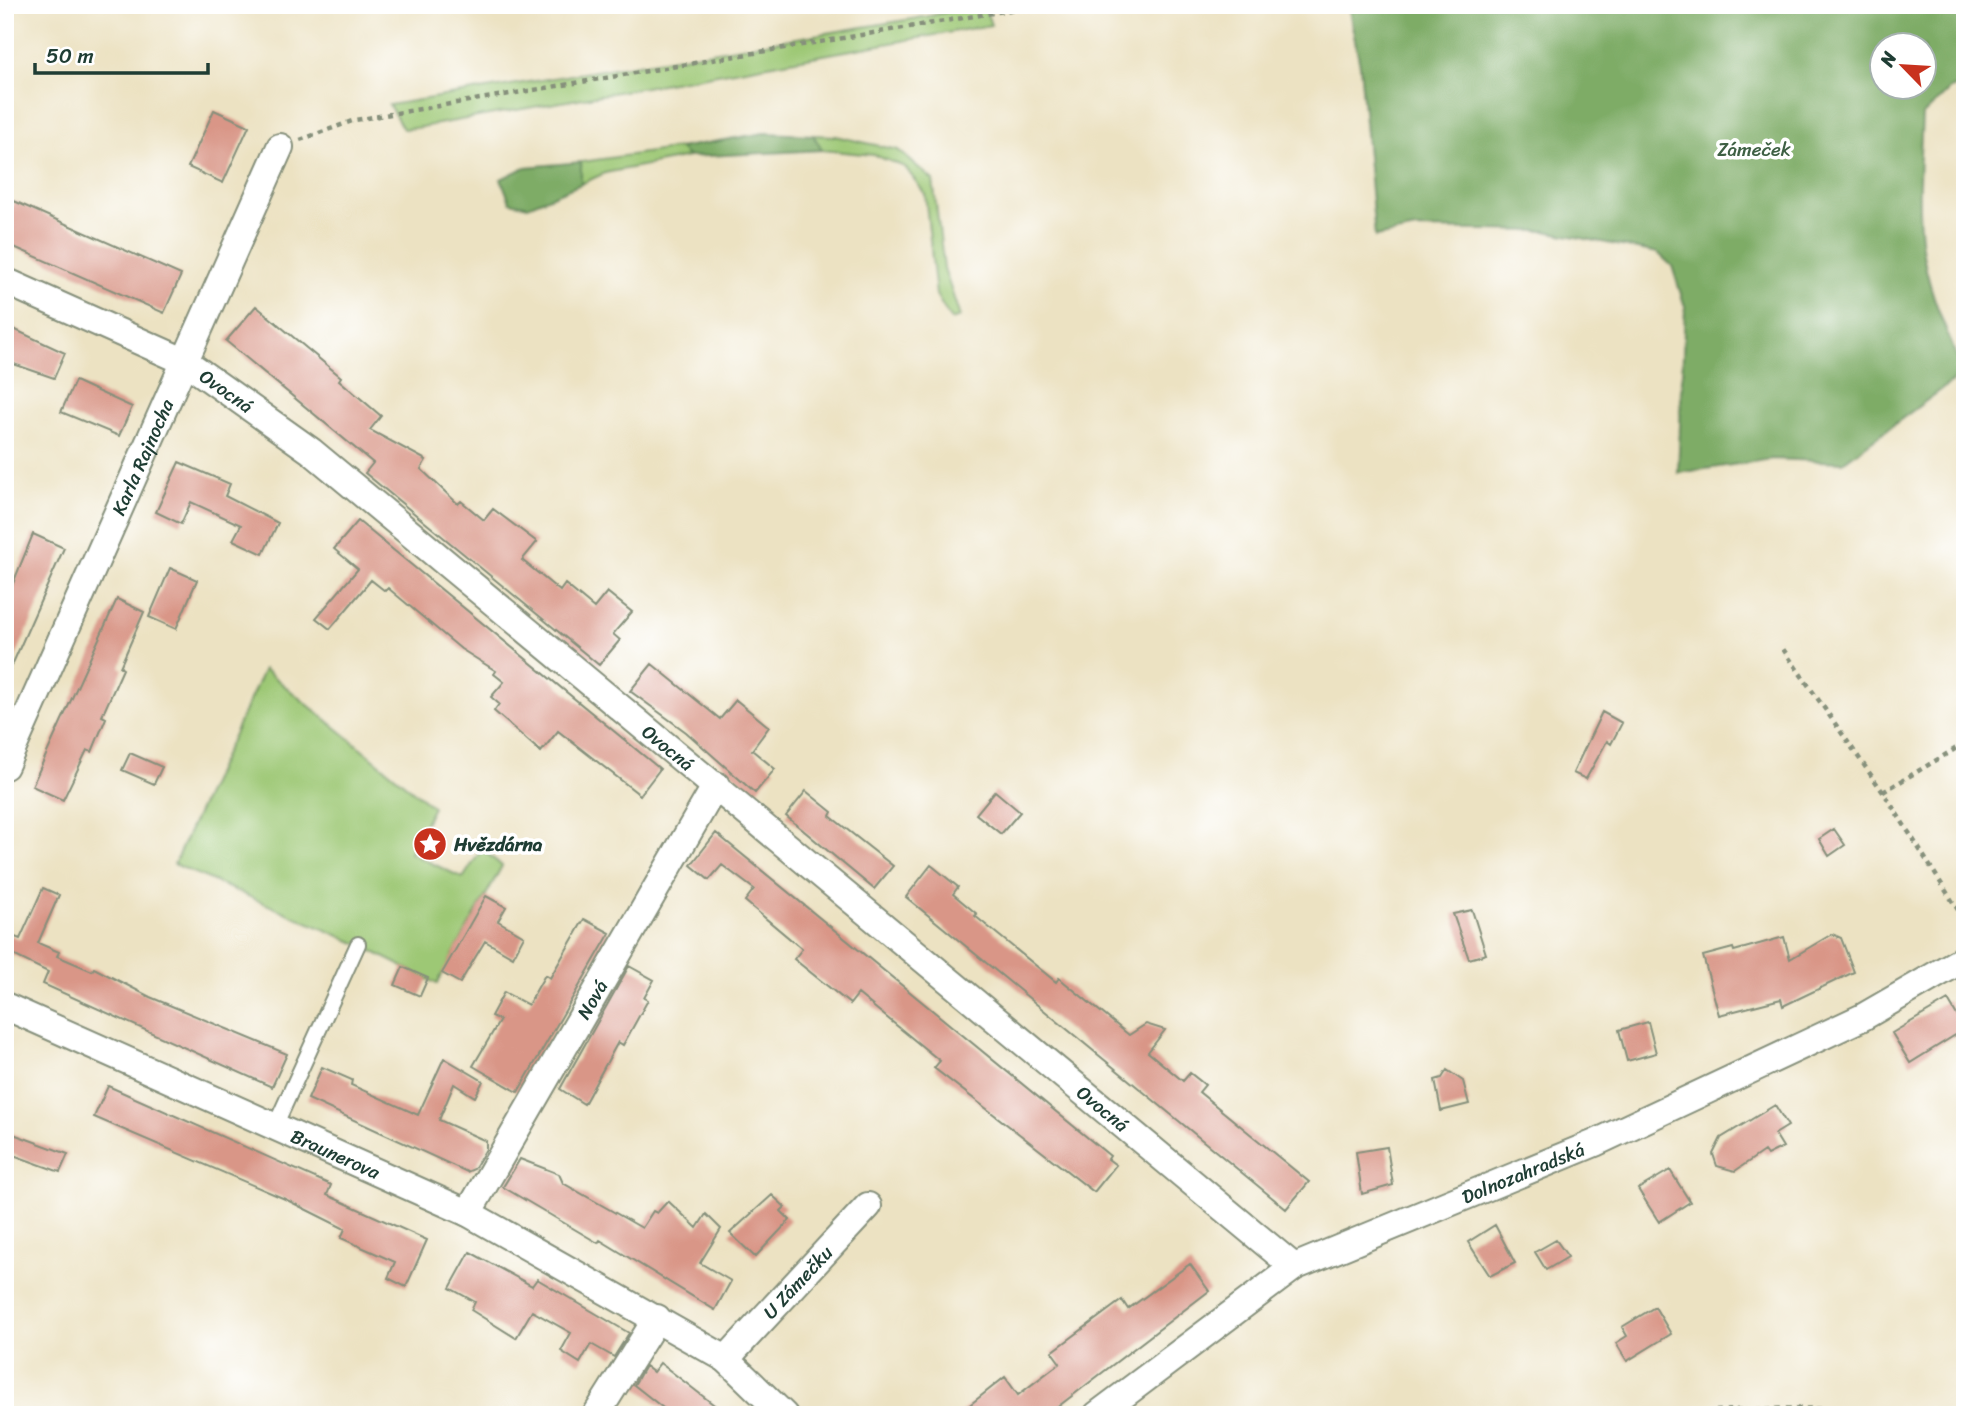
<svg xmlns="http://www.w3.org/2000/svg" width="1970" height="1420" font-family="Sriracha,sans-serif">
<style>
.green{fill:#9dc874;stroke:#5e8254;stroke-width:2}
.forest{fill:#7eac66;stroke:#4e744d;stroke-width:2;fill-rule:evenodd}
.building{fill:#d99687}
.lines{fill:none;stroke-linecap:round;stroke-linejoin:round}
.lane-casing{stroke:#86907b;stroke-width:18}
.street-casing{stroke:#86907b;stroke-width:30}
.path{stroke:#86907b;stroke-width:4.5;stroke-dasharray:5 5;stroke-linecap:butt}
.lane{stroke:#fff;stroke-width:14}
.street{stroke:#fff;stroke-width:26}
.labels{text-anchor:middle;stroke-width:7;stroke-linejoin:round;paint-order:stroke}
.park-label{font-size:19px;fill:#3e6044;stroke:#fff}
.street-label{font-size:19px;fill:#1f3d34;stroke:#fff}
.poi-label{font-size:19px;font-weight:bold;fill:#1f3d34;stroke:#fff;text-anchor:start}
</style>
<rect width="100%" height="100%" fill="#fff"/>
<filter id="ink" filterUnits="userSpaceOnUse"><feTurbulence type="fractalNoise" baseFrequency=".0143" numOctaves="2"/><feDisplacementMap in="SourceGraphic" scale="14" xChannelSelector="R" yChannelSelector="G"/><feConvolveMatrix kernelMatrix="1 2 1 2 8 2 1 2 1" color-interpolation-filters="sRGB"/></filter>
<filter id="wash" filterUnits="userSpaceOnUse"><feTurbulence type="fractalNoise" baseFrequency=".00686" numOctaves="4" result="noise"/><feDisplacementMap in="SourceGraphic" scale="28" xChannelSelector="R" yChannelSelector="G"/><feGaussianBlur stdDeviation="1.57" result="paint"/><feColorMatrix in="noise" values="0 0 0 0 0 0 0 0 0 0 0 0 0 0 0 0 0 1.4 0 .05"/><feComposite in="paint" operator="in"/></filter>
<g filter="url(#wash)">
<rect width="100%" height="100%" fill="#ece2c2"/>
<path class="green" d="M 975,5 L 984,5 L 991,25 L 416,128 L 403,129 L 389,105 L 930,16 Z
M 813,135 L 835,136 L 898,150 L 933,180 L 944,268 L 960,317 L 951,320 L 936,295 L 925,194 L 905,167 L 874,155 L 822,150 Z
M 679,148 L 688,157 L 605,173 L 581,184 L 581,162 Z
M 264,669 L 433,807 L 410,853 L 463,878 L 482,849 L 502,866 L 437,984 L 358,944 L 174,864 Z"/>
<path class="forest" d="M 1348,5 L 1965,5 L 1965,84 L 1950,89 L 1922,116 C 1920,160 1916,204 1922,247 C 1927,288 1946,329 1961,367 L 1957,378 L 1843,462 L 1772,459 L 1678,473 L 1685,307 L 1672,266 L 1658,253 L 1545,231 L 1416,229 L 1375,237 L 1360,65 ZM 1882,46 L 1924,46 L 1924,88 L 1882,88 Z
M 764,133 L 813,135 L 822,150 L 688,157 L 679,148 Z
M 581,162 L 581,184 L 528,206 L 510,202 L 501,179 L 525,167 Z"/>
<g id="blocks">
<path class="building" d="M 214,110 L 249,126 L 223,183 L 188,167 Z
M 14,201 L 181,275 L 164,313 L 5,243 L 5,221 Z
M 256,306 L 341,377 L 339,380 L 381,416 L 370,430 L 426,460 L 421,469 L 458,504 L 461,501 L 484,520 L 493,509 L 537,542 L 522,560 L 560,591 L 565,584 L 594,608 L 607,592 L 632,612 L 613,634 L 620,640 L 599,665 L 365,473 L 373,463 L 226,341 Z
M 5,325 L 65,353 L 54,378 L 5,361 Z
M 75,381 L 132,407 L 119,436 L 61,412 Z
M 179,462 L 230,484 L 225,496 L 278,523 L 263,554 L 233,540 L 241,525 L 191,502 L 181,524 L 156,512 Z
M 358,521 L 660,769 L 640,795 L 558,731 L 541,752 L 494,711 L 499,704 L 491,697 L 504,682 L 494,674 L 496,671 L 461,649 L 388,588 L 385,591 L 371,580 L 330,629 L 316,618 L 358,569 L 334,549 Z
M 33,534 L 64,548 L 5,681 L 5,603 Z
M 170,568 L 197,580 L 176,629 L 149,617 Z
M 117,599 L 144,612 L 120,667 L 123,669 L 102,716 L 106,718 L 92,752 L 87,750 L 63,800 L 32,786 Z
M 652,664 L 720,719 L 736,700 L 769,727 L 752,750 L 775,769 L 755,793 L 686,732 L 630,691 Z
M 1602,712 L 1622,723 L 1611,744 L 1607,741 L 1586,779 L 1573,773 Z
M 130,753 L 162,767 L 154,784 L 122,770 Z
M 806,791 L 832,812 L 830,816 L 893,866 L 874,889 L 786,816 Z
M 995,791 L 1020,812 L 1001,834 L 976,814 Z
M 1834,829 L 1845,845 L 1829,856 L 1819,839 Z
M 716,833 L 1110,1156 L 1108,1159 L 1116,1165 L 1094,1192 L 934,1068 L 940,1061 L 858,994 L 850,1004 L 794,959 L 802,949 L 745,901 L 754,889 L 722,865 L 709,880 L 691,865 Z
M 931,865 L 958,887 L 953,894 L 977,914 L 975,916 L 1056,982 L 1059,978 L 1129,1035 L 1146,1024 L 1165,1030 L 1148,1052 L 1183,1081 L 1190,1073 L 1205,1085 L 1199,1092 L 1309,1182 L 1286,1209 L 906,897 Z
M 43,888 L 59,895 L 38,943 L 59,952 L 57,956 L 92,971 L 94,968 L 150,997 L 287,1054 L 272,1087 L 43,984 L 48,972 L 5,951 L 5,933 L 20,939 Z
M 486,896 L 506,907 L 498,921 L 524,936 L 513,957 L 485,941 L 460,983 L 442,973 Z
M 1472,910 L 1486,954 L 1469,959 L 1453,914 Z
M 584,919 L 610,933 L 518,1092 L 473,1066 L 500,1020 L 491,1016 L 504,992 L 528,1005 L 545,975 L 550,978 Z
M 1832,934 L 1841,938 L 1854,972 L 1783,1006 L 1781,999 L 1719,1015 L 1703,956 L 1733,948 L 1734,951 L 1784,937 L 1790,959 Z
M 629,966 L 654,980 L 644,998 L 648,1000 L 623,1045 L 618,1042 L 584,1104 L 560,1089 Z
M 403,967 L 428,978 L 420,996 L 395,985 Z
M 1948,1000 L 1965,1029 L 1910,1063 L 1892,1033 Z
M 1648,1022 L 1656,1053 L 1627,1061 L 1619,1030 Z
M 444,1058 L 483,1081 L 475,1097 L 454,1084 L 439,1120 L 486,1141 L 486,1149 L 474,1169 L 467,1172 L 308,1099 L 322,1067 L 352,1080 L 351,1085 L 418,1115 Z
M 1447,1070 L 1463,1081 L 1469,1104 L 1441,1111 L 1435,1080 L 1442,1078 Z
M 108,1086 L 331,1185 L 327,1195 L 427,1240 L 406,1287 L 388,1278 L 395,1262 L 341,1238 L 345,1229 L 285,1199 L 94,1117 Z
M 1775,1105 L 1788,1126 L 1775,1134 L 1783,1147 L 1767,1155 L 1764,1151 L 1735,1171 L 1717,1166 L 1713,1154 L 1721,1138 Z
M 5,1131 L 68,1154 L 60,1172 L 5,1152 Z
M 1387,1147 L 1393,1185 L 1362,1194 L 1356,1152 Z
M 520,1159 L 559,1174 L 563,1183 L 642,1228 L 653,1211 L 657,1213 L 668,1201 L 697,1228 L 706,1214 L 721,1229 L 700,1263 L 731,1281 L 715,1310 L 600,1240 L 598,1243 L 503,1187 Z
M 1670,1170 L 1690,1202 L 1659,1222 L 1638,1189 Z
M 772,1195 L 785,1207 L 781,1211 L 790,1220 L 755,1257 L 730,1233 Z
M 1495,1225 L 1515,1263 L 1490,1276 L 1468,1242 Z
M 1556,1240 L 1568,1257 L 1546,1270 L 1535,1252 Z
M 470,1252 L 532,1286 L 537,1279 L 629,1333 L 614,1357 L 591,1344 L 580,1363 L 561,1351 L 571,1333 L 532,1311 L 516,1338 L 471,1310 L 475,1302 L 450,1288 Z
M 1190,1264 L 1209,1291 L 1047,1415 L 957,1415 L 1005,1377 L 1018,1395 L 1060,1363 L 1052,1352 L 1122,1300 L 1128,1309 Z
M 1655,1307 L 1671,1334 L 1627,1361 L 1616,1343 L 1627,1336 L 1622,1327 Z
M 660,1363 L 686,1383 L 727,1415 L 672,1415 L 634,1385 L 645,1366 L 653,1372 Z"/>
</g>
</g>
<g filter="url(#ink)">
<use href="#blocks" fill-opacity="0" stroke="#86907b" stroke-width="2"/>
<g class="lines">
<g class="lane-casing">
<path id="lane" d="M 275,1126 L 358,944"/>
</g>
<g class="street-casing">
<g id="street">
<path id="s1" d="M 5,281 L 186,362 L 311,451 L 1294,1267"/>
<path id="s2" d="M 5,766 L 280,147"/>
<path id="s3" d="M 5,1006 L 468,1213 L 726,1359 L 784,1415"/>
<path id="s4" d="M 468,1213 L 716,785"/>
<path id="s5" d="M 726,1359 L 868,1206"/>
<path d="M 596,1415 L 657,1318"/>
<path id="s6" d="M 1097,1415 L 1294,1267 L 1595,1143 L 1863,1017 L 1965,958"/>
</g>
</g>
<path class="path" d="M 300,140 L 355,120 L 1040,5
M 1783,649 L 1887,798 L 1965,921
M 1883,792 L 1965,743
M 1656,1415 C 1738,1409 1822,1404 1903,1415"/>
<use href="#lane" class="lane"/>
<use href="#street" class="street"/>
</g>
</g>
<defs>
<g id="sight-disc" transform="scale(1.75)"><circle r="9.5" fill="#c8321e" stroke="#fff"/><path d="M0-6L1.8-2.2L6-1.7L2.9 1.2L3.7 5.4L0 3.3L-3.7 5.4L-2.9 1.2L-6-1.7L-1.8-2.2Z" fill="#fff"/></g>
</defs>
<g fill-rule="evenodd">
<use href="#sight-disc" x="430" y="844"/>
</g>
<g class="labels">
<g class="park-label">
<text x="1754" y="156">Zámeček</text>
</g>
<g class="street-label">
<text dy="7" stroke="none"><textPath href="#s1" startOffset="248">Ovocná</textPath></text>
<text dy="7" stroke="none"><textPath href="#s2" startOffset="338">Karla Rajnocha</textPath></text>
<text dy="7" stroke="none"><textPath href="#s1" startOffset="816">Ovocná</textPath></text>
<text dy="7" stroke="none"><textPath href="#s4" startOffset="247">Nová</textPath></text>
<text dy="7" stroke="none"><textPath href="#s1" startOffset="1381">Ovocná</textPath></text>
<text dy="7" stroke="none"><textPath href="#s3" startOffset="362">Braunerova</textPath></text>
<text dy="7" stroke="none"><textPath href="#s6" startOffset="494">Dolnozahradská</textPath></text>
<text dy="7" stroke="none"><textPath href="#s5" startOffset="105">U Zámečku</textPath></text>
</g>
<g class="poi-label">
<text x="454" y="851">Hvězdárna</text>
</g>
</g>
<rect width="1970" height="1420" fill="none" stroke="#fff" stroke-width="28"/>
<g transform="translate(1903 66) rotate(295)"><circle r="33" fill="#ffffff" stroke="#a5b1ae" stroke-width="2"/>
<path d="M0-5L12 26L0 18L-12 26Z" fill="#c8321e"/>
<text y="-10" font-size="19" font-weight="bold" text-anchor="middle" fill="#1f3d34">N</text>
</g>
<path d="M35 63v10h173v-10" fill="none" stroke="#1f3d34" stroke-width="3.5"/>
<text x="46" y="63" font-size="21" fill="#1f3d34" stroke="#ffffff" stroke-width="5" paint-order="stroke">50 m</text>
</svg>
